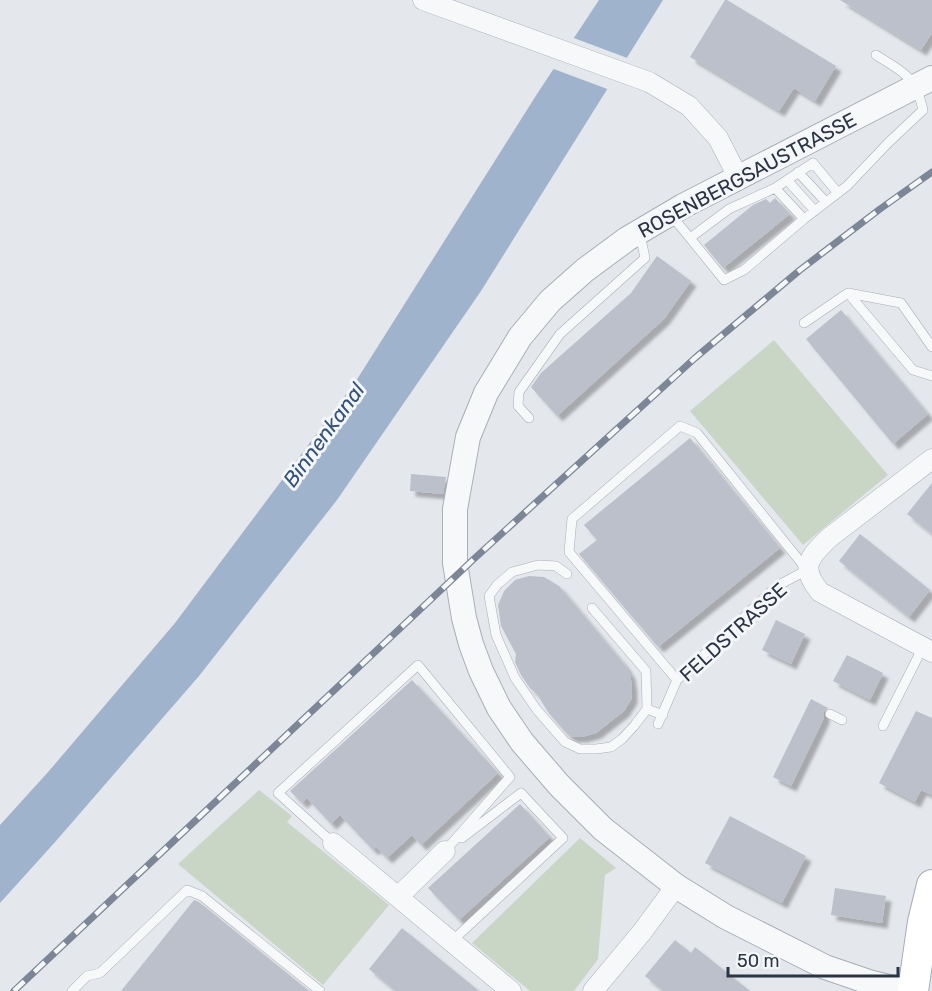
<svg xmlns="http://www.w3.org/2000/svg" width="932" height="991" font-family="Rubik,sans-serif">
<style>
.green{fill:#c9d6c5}
.water{fill:#9fb4cc}
.pier{fill:#e4e7ec}
.building{fill:#bbc0ca;filter:url(#shadow)}
.lines{fill:none;stroke-linecap:round;stroke-linejoin:round}
.service-casing{stroke:#a9aeb7;stroke-width:10}
.minor-casing{stroke:#a9aeb7;stroke-width:21}
.tertiary-casing{stroke:#a9aeb7;stroke-width:26}
.primary-casing{stroke:#a3abb8;stroke-width:32}
.service{stroke:#f7f8fa;stroke-width:9}
.minor{stroke:#f7f8fa;stroke-width:20}
.tertiary{stroke:#f7f8fa;stroke-width:24}
.primary{stroke:#fff;stroke-width:30}
.rail-casing{stroke:#7d8696;stroke-width:7}
.rail{stroke:#f4f6f9;stroke-width:4.5;stroke-dasharray:14;stroke-linecap:butt}
.labels{text-anchor:middle;stroke-width:6;stroke-linejoin:round;paint-order:stroke}
.street-label{font-size:20px;fill:#2b3445;stroke:#f4f6f9}
.water-label{font-size:21px;font-style:italic;fill:#34527a;stroke:#f4f6f9}
</style>
<defs>
<filter id="shadow"><feDropShadow dx="5.5" dy="5.5" stdDeviation="1.5" flood-color="#0004"/></filter>
</defs>
<rect width="100%" height="100%" fill="#e4e7ec"/>
<path class="green" d="M 774,340 L 888,475 L 803,545 L 690,411 Z
M 259,790 L 292,816 L 287,822 L 389,905 L 323,985 L 178,864 Z
M 580,838 L 616,868 L 605,875 L 598,959 L 574,991 L 530,991 L 472,943 Z"/>
<path class="water" d="M 599,0 L 663,0 L 481,291 L 337,500 L 199,676 L 56,841 L 0,903 L 0,825 L 49,771 L 175,623 L 356,381 L 537,94 Z"/>
<path class="pier" d="M 571,37 L 630,59 L 610,90 L 551,68 Z"/>
<path class="building" d="M 725,0 L 727,0 L 836,66 L 815,101 L 794,88 L 779,111 L 690,57 Z
M 840,0 L 932,0 L 932,33 L 921,50 Z
M 775,198 L 790,214 L 723,268 L 704,245 L 753,205 L 766,199 L 770,203 Z
M 657,256 L 691,281 L 664,319 L 557,416 L 531,387 L 541,373 L 631,293 Z
M 841,310 L 928,414 L 893,444 L 806,339 Z
M 690,438 L 780,548 L 658,647 L 579,554 L 597,540 L 584,525 Z
M 411,474 L 446,477 L 443,494 L 410,491 Z
M 932,483 L 932,534 L 907,514 Z
M 860,534 L 930,590 L 909,617 L 839,561 Z
M 529,576 L 544,577 L 559,586 L 624,664 L 630,674 L 632,687 L 632,698 L 624,711 L 596,733 L 582,737 L 572,737 L 567,734 L 548,712 L 537,694 L 530,688 L 521,675 L 515,662 L 516,654 L 501,626 L 498,605 L 504,591 L 515,580 Z
M 776,620 L 805,634 L 791,664 L 762,650 Z
M 847,655 L 883,673 L 870,700 L 833,681 Z
M 412,680 L 498,773 L 421,845 L 412,835 L 387,858 L 376,847 L 373,850 L 340,815 L 331,824 L 307,798 L 302,803 L 290,791 Z
M 811,699 L 828,708 L 824,712 L 824,718 L 791,786 L 773,777 Z
M 916,711 L 932,718 L 932,795 L 921,790 L 915,802 L 879,783 Z
M 520,804 L 550,837 L 459,920 L 428,888 Z
M 730,816 L 806,856 L 782,903 L 705,863 Z
M 835,888 L 886,896 L 882,923 L 831,915 Z
M 194,900 L 199,902 L 309,991 L 121,991 Z
M 402,928 L 479,991 L 396,991 L 369,969 Z
M 675,940 L 691,953 L 695,947 L 750,991 L 663,991 L 645,976 Z"/>
<g class="lines">
<g class="service-casing">
<path id="service" d="M 798,172 L 826,202
M 787,180 L 815,211
M 775,188 L 813,163 L 838,193
M 671,215 L 690,238 L 729,209 L 775,188 L 804,219 L 847,186 L 889,142 L 923,110 C 921,102 919,93 915,86 C 906,72 890,64 876,55
M 690,238 L 724,280 L 744,270 L 804,219
M 848,293 L 913,370 L 932,376
M 804,323 L 848,293 L 901,303 L 932,347
M 529,418 L 518,406 L 519,392 L 560,334 L 645,258 L 640,234
M 567,574 L 556,566 L 538,565 L 512,572 L 497,585 L 489,596 L 496,635 L 515,678 L 537,710 L 565,742 L 580,749 L 596,749 L 611,747 L 622,739 L 634,726 L 647,709
M 592,608 L 646,671 L 647,709 L 663,715
M 830,714 L 842,720
M 658,724 L 677,680 L 777,586 L 807,570 L 697,433 L 680,426 L 572,519 L 569,552 L 677,680
M 883,726 L 923,647
M 333,843 L 278,793 L 418,665 L 510,777 L 445,851
M 451,942 L 563,838 L 521,793 L 462,838
M 72,991 L 87,976 L 100,973 L 187,890 L 202,896 L 320,991"/>
</g>
<g class="minor-casing">
<path id="minor" d="M 423,0 L 649,82 L 689,106 L 718,138 L 738,177
M 932,459 L 830,537 C 809,557 799,567 820,592 L 932,652
M 333,843 L 511,991
M 399,896 L 445,851
M 593,991 L 642,932 L 676,886"/>
</g>
<g class="tertiary-casing">
<path id="tertiary" d="M 905,991 L 872,983 L 825,967 L 726,917 L 676,886 L 603,829 L 559,785 L 522,742 L 499,708 L 481,671 L 471,644 L 464,618 L 455,563 L 455,509 L 468,437 L 486,393 L 520,337 L 550,301 L 585,270 L 627,239 L 683,206 L 932,78"/>
</g>
<g class="primary-casing">
<path id="primary" d="M 913,991 L 923,922 L 932,885"/>
</g>
<use href="#service" class="service"/>
<use href="#minor" class="minor"/>
<use href="#tertiary" class="tertiary"/>
<use href="#primary" class="primary"/>
<g class="rail-casing">
<path id="rail" d="M 14,991 L 476,557 L 695,358 L 800,270 L 880,209 L 932,172"/>
</g>
<use href="#rail" class="rail"/>
</g>
<g class="labels">
<g class="street-label">
<text transform="translate(747 175) rotate(-28)" y="7">ROSENBERGSAUSTRASSE</text>
<text transform="translate(733 632) rotate(-42)" y="7">FELDSTRASSE</text>
</g>
<g class="water-label">
<text transform="translate(324 435) rotate(-54)" y="7">Binnenkanal</text>
</g>
</g>
<path d="M728 967v9h170v-9" fill="none" stroke="#2b3445" stroke-width="3"/>
<text x="737" y="967" font-size="18" fill="#2b3445" stroke="#f4f6f9" stroke-width="4.5" paint-order="stroke">50 m</text>
</svg>
